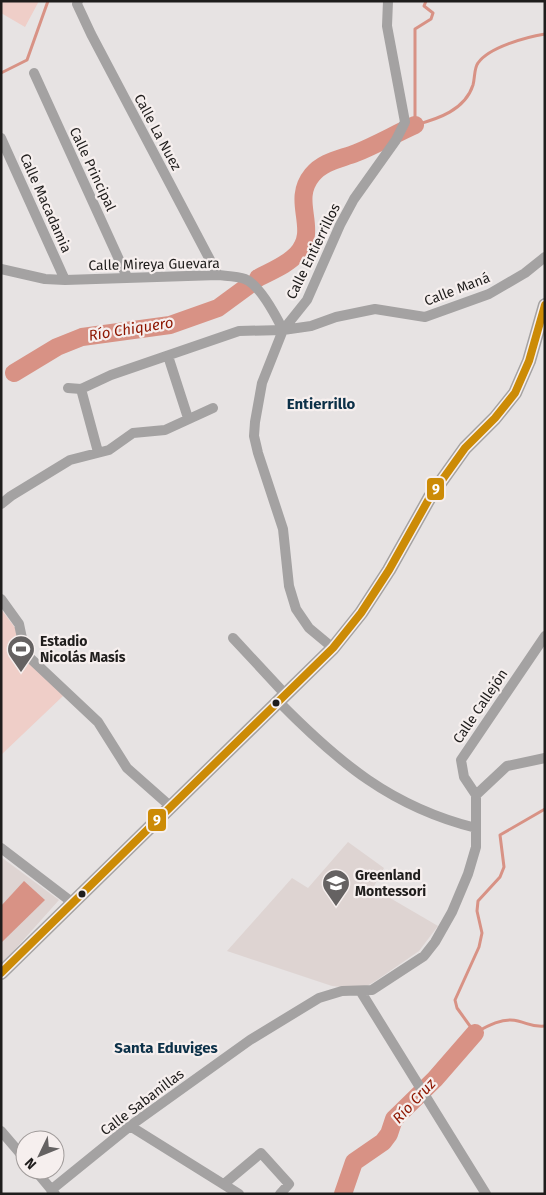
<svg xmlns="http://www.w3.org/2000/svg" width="546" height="1195" font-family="'Fira Sans',sans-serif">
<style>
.built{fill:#ded4d2}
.green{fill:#efcec8}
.water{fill:#d89285}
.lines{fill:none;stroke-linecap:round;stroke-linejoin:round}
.stream{stroke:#d89285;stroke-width:3}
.river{stroke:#d89285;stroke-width:18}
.street{stroke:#a4a2a2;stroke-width:10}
.secondary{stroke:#a4a2a2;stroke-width:14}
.bus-1-casing{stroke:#f6efee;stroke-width:11}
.bus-1{stroke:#cc8b06;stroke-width:8}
.bus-dot{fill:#1f1d1c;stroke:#f6efee;stroke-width:2}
.labels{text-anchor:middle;stroke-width:4.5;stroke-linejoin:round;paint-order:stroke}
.street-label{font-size:14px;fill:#1f1d1c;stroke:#f6efee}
.poi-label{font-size:14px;font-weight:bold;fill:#1f1d1c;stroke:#f6efee;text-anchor:start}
.water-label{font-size:15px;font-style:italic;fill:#8e1600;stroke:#f6efee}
.neighbourhood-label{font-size:15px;font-weight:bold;fill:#0b3048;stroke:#f6efee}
.line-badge{stroke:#f6efee;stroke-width:2}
.badge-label{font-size:14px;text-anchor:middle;font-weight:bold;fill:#fff}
</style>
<rect width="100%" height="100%" fill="#e7e3e3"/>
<path class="built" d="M 348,842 L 384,868 L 373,888 L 438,926 L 419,951 L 377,980 L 367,986 L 350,988 L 332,986 L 227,951 L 292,878 L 308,888 Z
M 1,857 L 59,900 L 1,965 Z"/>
<path class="green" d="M 1,1 L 39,1 L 25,27 L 1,13 Z
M 1,609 L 16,629 L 20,651 L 63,696 L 1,755 Z"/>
<path class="water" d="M 24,881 L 45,900 L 1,943 L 1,906 Z"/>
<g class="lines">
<path class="stream" d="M 426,1 L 424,6 L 433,13 L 431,19 L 415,29 L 415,125 C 438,119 465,110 473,85 C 475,78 474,68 478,63 C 489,47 527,37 545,34
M 1,73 L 27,60 L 48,1
M 545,809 L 500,835 L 504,867 L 500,877 L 478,901 L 477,911 L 482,933 L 479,947 L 455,1000 L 457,1008 L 475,1033 C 487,1026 503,1017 518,1021 C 530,1024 531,1027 545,1026"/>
<path class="river" d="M 258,278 C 271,271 287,265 297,254 C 320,229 290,202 312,175 C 323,161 341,159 356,153 C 376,145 395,134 415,125
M 14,373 L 57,347 L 82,337 L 170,325 L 218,308 L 248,286
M 343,1194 L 354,1162 L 383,1142 L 389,1134 L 394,1119 L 435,1079 L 475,1033"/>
<path class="street" d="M 78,1 L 77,4 L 91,34 L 218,275
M 34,73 L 127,277
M 1,138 L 65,280
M 1,269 L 45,279 L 65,280 L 218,275 C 226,276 237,276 245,279 C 260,285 276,316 283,330
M 168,356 L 188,418
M 68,388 L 81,389 L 111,375 L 239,331 L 283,330 L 311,326 L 336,317 L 375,309 L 425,317 L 489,294 L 525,273 L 545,257
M 81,389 L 98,452
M 1,504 L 11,496 L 70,460 L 109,450 L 133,433 L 165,430 L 213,408
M 1,599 L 19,624 L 23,643 L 30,658 L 98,722 L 127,768 L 170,806
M 233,638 L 285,694
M 333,648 L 309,628 L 296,609 L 289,586 L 283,529 L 258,453 L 254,436 L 255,422 L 262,383 L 283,330 L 307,300 L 340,225 L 354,199 L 396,140 L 405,122 L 387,26 L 388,1
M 278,701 C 338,762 391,807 476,828
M 476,795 L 464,777 L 461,760 L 545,636
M 1,848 L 73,903
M 361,992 L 486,1194
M 130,1126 L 239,1194
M 1,1131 L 25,1159
M 35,1170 L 55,1194
M 224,1184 L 261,1153 L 289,1184 L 280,1194
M 51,1190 L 130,1126 L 250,1040 L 319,998 L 342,991 L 372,990 L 424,956 L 435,942 L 452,912 L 468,874 L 476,847 L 476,795 L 507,766 L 545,758"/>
<path class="secondary" d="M 1,973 L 333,648 L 361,613 L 389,570 L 430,497 L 465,448 L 495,418 L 515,393 L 529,361 L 545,305"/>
<g class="bus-1-casing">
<path id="bus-1" d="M 1,973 L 333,648 L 361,613 L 389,570 L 430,497 L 465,448 L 495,418 L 515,393 L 529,361 L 545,305"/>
</g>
<use href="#bus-1" class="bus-1"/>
</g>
<defs>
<g id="stadium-pin" transform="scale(1.4375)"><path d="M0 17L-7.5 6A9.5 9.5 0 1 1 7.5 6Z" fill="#656262" stroke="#f6efee"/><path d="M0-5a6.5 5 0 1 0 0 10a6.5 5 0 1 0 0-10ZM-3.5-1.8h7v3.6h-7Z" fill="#fff"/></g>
<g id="school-pin" transform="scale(1.4375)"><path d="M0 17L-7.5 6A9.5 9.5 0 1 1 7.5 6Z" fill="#656262" stroke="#f6efee"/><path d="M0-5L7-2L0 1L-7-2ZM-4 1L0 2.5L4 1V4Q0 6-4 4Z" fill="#fff"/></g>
</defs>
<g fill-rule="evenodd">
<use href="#stadium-pin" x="21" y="649"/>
<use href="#school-pin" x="336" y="883"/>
</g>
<g class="bus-dot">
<circle cx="276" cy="703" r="4.5"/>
<circle cx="82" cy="894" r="4.5"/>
</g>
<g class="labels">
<g class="street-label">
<text transform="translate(158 132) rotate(62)" y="5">Calle La Nuez</text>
<text transform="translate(93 169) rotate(65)" y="5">Calle Principal</text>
<text transform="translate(46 203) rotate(66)" y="5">Calle Macadamia</text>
<text transform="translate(313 251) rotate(-64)" y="5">Calle Entierrillos</text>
<text transform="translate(154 264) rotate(-1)" y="5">Calle Mireya Guevara</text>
<text transform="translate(457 289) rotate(-21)" y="5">Calle Maná</text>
<text transform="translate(480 706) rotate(-56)" y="5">Calle Callejón</text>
<text transform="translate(142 1102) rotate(-37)" y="5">Calle Sabanillas</text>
</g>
<g class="poi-label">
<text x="40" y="646">Estadio<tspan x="40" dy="16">Nicolás Masís</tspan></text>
<text x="355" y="880">Greenland<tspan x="355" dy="16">Montessori</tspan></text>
</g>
<g class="water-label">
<text transform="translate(131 329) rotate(-9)" y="5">Río Chiquero</text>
<text transform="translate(414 1101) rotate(-47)" y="5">Río Cruz</text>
</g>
<g class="neighbourhood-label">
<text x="321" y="409">Entierrillo</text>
<text x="166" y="1053">Santa Eduviges</text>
</g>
</g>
<g class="line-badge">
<rect x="426" y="477" width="19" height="24" rx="5" fill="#cc8b06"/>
<rect x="147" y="808" width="20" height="24" rx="5" fill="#cc8b06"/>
</g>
<g class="badge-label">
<text x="436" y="494">9</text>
<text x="157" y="825">9</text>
</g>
<rect width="546" height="1195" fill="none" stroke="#1f1d1c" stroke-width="5"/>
<g transform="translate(40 1155) rotate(227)"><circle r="24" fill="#f6efee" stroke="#a09b9a"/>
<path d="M0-4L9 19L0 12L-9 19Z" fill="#656262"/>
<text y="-8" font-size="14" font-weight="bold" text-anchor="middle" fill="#1f1d1c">N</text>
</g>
</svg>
